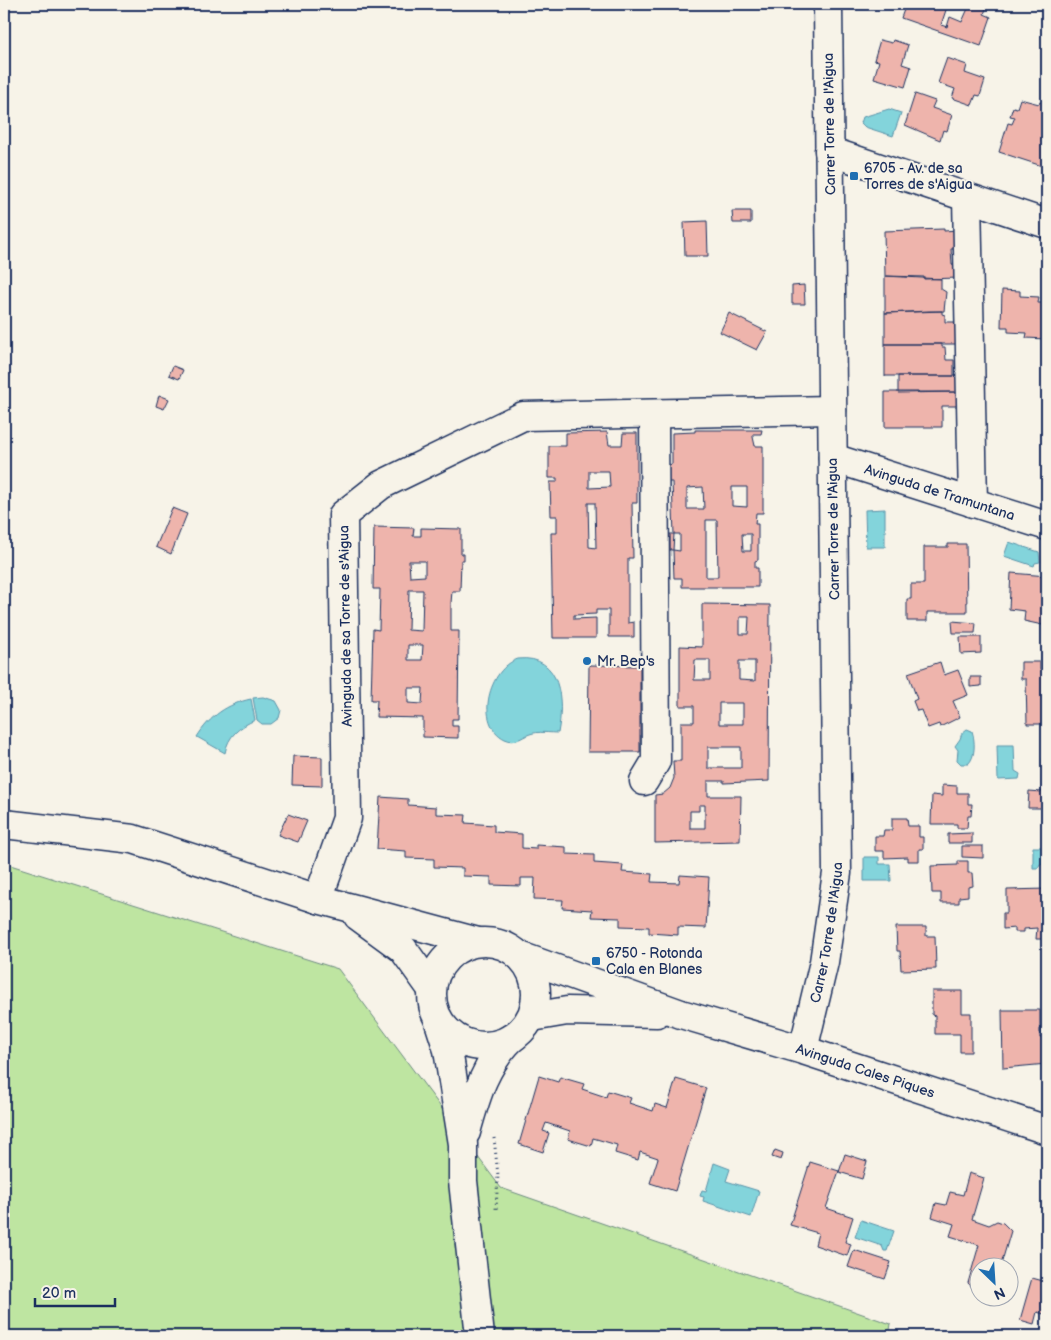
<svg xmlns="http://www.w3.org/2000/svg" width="1051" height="1340" font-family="'Balsamiq Sans',sans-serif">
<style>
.green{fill:#bee5a1;stroke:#6c8a80}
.water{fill:#83d4db;stroke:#5992a9}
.building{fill:#eeb4ac;stroke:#1b2f5e;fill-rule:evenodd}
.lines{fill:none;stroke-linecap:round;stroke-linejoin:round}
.minor-casing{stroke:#1b2f5e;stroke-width:31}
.path{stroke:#1b2f5e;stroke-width:3;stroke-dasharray:1 4;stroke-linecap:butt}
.minor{stroke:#f7f3e8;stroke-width:28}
.poi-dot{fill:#1f6fb2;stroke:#f7f3e8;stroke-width:2}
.labels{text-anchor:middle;stroke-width:4;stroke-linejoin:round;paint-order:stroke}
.street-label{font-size:14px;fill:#1b2f5e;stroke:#f7f3e8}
.poi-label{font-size:14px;fill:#1b2f5e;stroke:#f7f3e8;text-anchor:start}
</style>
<rect width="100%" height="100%" fill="#f7f3e8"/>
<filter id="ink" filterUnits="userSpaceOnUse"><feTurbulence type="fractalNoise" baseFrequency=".02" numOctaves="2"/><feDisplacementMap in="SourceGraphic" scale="10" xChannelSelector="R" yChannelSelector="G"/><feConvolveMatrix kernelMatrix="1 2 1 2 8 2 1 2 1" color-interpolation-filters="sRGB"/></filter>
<g filter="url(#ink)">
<path class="green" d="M 4,863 L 338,969 L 501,1188 L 891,1324 L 889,1336 L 4,1336 Z"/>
<path class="water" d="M 889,109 L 901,113 L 893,136 L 865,127 L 861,123 L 863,117 Z
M 885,509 L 885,547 L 866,547 L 865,510 Z
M 1009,542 L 1039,552 L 1040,562 L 1035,563 L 1034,566 L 1004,556 Z
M 518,659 C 562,654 564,702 558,733 C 550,733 538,731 530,734 C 521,737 516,744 505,739 C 474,724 489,668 518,659 Z
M 263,697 L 276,701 L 281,710 L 279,718 L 271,724 L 262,724 L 257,720 L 253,698 Z
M 251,699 L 255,720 C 239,727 228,736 225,753 L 197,737 C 210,716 227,704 251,699 Z
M 967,729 L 972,731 C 975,740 976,757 968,764 L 961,764 L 957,760 L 958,750 L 955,746 L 960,739 L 962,733 Z
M 997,745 L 1014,745 L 1015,771 L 1020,774 L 1019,779 L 998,780 Z
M 1033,847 L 1047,847 L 1047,864 L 1040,864 L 1038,868 L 1033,868 Z
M 864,857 L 879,857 L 879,864 L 890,864 L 891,881 L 864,881 Z
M 714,1163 L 730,1169 L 726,1181 L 759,1191 L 751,1217 L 703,1201 L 704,1197 L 700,1196 L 702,1190 L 706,1191 Z
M 861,1220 L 894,1231 L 887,1251 L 884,1251 L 882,1246 L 855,1237 Z"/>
<path class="building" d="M 906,4 L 916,6 L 916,4 L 948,4 L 941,25 L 947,27 L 950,17 L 962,22 L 970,4 L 988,4 L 984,14 L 991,17 L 981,46 L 901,18 Z
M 880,40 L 892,43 L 893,40 L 908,45 L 902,64 L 911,67 L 905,87 L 874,78 L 879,61 L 874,60 Z
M 947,58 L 967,65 L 965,73 L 985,80 L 980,96 L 976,95 L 972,105 L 952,98 L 955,89 L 938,83 Z
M 915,94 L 935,101 L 932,108 L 952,115 L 947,131 L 943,130 L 940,140 L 905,125 Z
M 1020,99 L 1039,104 L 1040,102 L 1047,104 L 1047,123 L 1041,141 L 1047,143 L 1047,151 L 1042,166 L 999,152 L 1008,123 L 1012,124 L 1015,117 L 1010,116 L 1013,107 L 1017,108 Z
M 732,211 L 751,211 L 751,223 L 733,223 Z
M 707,221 L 708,256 L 685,256 L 684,222 Z
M 944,229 L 944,231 L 957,230 L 956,249 L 951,249 L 952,265 L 958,265 L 959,278 L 924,279 L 924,277 L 885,276 L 884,231 Z
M 885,276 L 941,279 L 941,289 L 946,292 L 944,311 L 885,313 Z
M 804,285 L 805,304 L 792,304 L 792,286 Z
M 1002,290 L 1020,291 L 1020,296 L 1039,297 L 1038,303 L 1047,303 L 1047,344 L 1046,339 L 1026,338 L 1027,333 L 1008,332 L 1008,327 L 1001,327 Z
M 929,311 L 942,311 L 942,314 L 945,315 L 945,322 L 958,322 L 958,344 L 885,344 L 885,313 Z
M 729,313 L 767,332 L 757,350 L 720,332 Z
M 885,344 L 942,344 L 942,347 L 945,347 L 946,360 L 954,360 L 954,376 L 885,376 Z
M 173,366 L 183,370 L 179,379 L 169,375 Z
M 898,376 L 959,376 L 959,392 L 898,393 Z
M 885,392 L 959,392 L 959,406 L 942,406 L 942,427 L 885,427 Z
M 159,395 L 169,399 L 164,409 L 156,406 Z
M 695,430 L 762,430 L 761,434 L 753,434 L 753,437 L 755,446 L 763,446 L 763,513 L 756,513 L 755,524 L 758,524 L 758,560 L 755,561 L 755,568 L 758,568 L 758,587 L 682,587 L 682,578 L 674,578 L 673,550 L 680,551 L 680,534 L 674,534 L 672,482 L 668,482 L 668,465 L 672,464 L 672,433 L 695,432 ZM 703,487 L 704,509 L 687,509 L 687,488 ZM 732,487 L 747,487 L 747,507 L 732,506 ZM 706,520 L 717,520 L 718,577 L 706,577 ZM 742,534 L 751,534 L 751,551 L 743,551 Z
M 607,432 L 609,445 L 622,445 L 623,433 L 637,433 L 637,503 L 632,503 L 633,558 L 628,558 L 628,623 L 634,622 L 634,637 L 609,637 L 609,610 L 596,610 L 596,614 L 574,615 L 574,619 L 596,618 L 596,638 L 553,638 L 551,533 L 557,533 L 557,516 L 551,516 L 550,482 L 557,482 L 557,478 L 549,478 L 549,446 L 566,446 L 566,433 ZM 589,471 L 609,471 L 610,487 L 589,488 ZM 588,503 L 595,503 L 596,548 L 589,547 Z
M 172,508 L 187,514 L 171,554 L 156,547 Z
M 374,527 L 414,528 L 413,536 L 421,536 L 421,528 L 461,529 L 461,554 L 464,554 L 464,560 L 461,560 L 460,591 L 452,591 L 451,603 L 451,631 L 459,631 L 458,719 L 452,719 L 452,726 L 458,726 L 458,738 L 423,737 L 423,718 L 376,717 L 377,700 L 371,700 L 373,629 L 379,630 L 380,589 L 373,589 ZM 409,561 L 425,561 L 425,576 L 410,577 ZM 409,590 L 423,590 L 422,631 L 408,630 ZM 408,645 L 423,645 L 422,660 L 408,660 ZM 408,688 L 423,688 L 422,704 L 408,703 Z
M 670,534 L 674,534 L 673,550 L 670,550 Z
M 948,544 L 966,544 L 967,612 L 927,612 L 927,621 L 907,621 L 907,599 L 911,599 L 911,584 L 924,584 L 924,547 L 948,547 Z
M 1011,573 L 1047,576 L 1047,626 L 1024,621 L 1025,611 L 1009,609 Z
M 702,604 L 770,605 L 769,781 L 724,783 L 724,781 L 708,781 L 708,796 L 741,796 L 740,841 L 655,843 L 655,795 L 663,794 L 670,788 L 674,778 L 673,761 L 681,761 L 681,722 L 694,722 L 694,706 L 680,706 L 680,646 L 702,647 ZM 740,617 L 749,617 L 748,634 L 740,634 ZM 695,660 L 710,660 L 710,680 L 694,680 ZM 739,661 L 755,661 L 755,681 L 739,680 ZM 719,703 L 743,703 L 743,724 L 719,724 ZM 708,747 L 741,747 L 741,768 L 708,768 ZM 699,805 L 705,805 L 705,828 L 690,828 L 690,811 L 699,811 Z
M 952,621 L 976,623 L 975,633 L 953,633 Z
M 960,637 L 981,637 L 981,653 L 961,654 Z
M 940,662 L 944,675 L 958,670 L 968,695 L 953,701 L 960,717 L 940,727 L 939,724 L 928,728 L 921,710 L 917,711 L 913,701 L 917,699 L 908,673 Z
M 1021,662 L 1040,662 L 1040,669 L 1045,669 L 1047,724 L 1027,724 L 1026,679 L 1021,679 Z
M 589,665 L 640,666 L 640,752 L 588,752 Z
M 970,677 L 981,677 L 981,686 L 970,687 Z
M 293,756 L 322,757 L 322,786 L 292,785 Z
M 1043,758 L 1047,758 L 1047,808 L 1028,808 L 1029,791 L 1042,792 Z
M 942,785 L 957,786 L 957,793 L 968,793 L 968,804 L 972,804 L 971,816 L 968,816 L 967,828 L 957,828 L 957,824 L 931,824 L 932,795 L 942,796 Z
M 380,797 L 408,799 L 408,805 L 436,807 L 436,814 L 466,815 L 465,823 L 494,825 L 494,832 L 522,834 L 522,848 L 536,849 L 536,845 L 566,847 L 566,854 L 594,855 L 594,863 L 623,865 L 622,872 L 652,874 L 651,882 L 679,883 L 680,875 L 709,877 L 706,928 L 678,927 L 678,935 L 649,933 L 649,927 L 620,926 L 620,918 L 591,917 L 592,910 L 562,908 L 563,900 L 534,899 L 535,878 L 521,878 L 521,886 L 491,885 L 491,877 L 463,876 L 463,868 L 434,867 L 434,859 L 406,858 L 406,851 L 377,849 Z
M 288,814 L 307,821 L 298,842 L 278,835 Z
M 892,818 L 907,818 L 908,826 L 919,826 L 919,837 L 923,837 L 923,849 L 919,849 L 919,861 L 908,861 L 908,857 L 884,858 L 884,851 L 875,851 L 875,836 L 883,836 L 884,830 L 892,830 Z
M 972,833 L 972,843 L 948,843 L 948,834 Z
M 962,846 L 983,846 L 983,858 L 962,857 Z
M 958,861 L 968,861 L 968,873 L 972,873 L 973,886 L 968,887 L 968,896 L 959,897 L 959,903 L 941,903 L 941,893 L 932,893 L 931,866 L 958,865 Z
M 1047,889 L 1047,939 L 1036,939 L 1037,928 L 1024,929 L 1024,932 L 1015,932 L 1015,928 L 1003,929 L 1003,913 L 1007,913 L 1007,890 Z
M 896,927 L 926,927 L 926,936 L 935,936 L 936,969 L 901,970 L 900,951 L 897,951 Z
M 932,991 L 962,991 L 962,1013 L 971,1013 L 971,1052 L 960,1052 L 960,1034 L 935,1034 L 935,1016 L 932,1015 Z
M 1002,1010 L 1040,1010 L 1040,1038 L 1047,1036 L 1047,1064 L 1003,1068 Z
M 539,1076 L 558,1082 L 560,1077 L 584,1084 L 582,1089 L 606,1097 L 608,1091 L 631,1098 L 629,1103 L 653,1111 L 655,1104 L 667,1108 L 676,1079 L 706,1088 L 675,1191 L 650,1183 L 658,1158 L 640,1152 L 638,1160 L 615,1153 L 617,1145 L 593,1138 L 591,1146 L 568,1139 L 570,1131 L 546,1123 L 543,1131 L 549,1133 L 543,1152 L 519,1144 Z
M 775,1150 L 783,1153 L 781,1160 L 772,1157 Z
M 845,1154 L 867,1161 L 862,1179 L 839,1172 Z
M 810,1162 L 839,1171 L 826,1208 L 853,1217 L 845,1242 L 851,1244 L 847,1256 L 815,1245 L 818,1233 L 790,1225 Z
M 969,1173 L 984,1178 L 972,1219 L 989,1225 L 997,1221 L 1003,1223 L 1011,1231 L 1000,1268 L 978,1268 L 978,1293 L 968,1283 L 979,1245 L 950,1236 L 954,1224 L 932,1217 L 936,1203 L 946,1205 L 950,1192 L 963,1195 Z
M 854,1250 L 891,1262 L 885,1279 L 848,1267 Z
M 1032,1278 L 1047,1282 L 1047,1315 L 1037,1312 L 1034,1324 L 1020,1320 Z"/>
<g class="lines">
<g class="minor-casing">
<g id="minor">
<path d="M 829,151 L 1047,224"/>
<path d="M 967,197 L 973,503"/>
<path id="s1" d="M 833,458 L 1047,526"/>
<path d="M 644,781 L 656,761 L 654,414"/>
<path d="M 4,824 L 133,839 L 318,899 L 478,942"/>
<path d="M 318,899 L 347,818 L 343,515 L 381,485 L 523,416 L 832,410"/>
<path d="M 358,916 L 403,949 L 431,988"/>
<circle cx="484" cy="994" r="52"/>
<path id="s2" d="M 520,956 L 681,1014 L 803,1050 L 1047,1130"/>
<path d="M 532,1017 L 567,1011 L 657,1013"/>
<path d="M 439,1022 L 448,1050 L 463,1144 L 463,1181 L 480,1336"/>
<path id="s3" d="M 803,1050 L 824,962 L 837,873 L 828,4"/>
<path d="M 466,1132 C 476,1096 485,1063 513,1037"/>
</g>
</g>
<path class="path" d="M 494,1138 L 498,1175 L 496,1209"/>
<use href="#minor" class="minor"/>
</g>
</g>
<g class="poi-dot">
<rect x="849" y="171" width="10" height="10" rx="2.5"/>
<circle cx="587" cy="661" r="5"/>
<rect x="591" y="956" width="10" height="10" rx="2.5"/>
</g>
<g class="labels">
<g class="street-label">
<text transform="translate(829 124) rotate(-91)" y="5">Carrer Torre de l'Aigua</text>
<text dy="5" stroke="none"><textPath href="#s1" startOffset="112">Avinguda de Tramuntana</textPath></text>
<text transform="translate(833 529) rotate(-91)" y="5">Carrer Torre de l'Aigua</text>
<text transform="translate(345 626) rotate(-91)" y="5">Avinguda de sa Torre de s'Aigua</text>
<text dy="5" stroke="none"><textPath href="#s3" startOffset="120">Carrer Torre de l'Aigua</textPath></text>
<text dy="5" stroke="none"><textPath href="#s2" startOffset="364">Avinguda Cales Piques</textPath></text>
</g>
<g class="poi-label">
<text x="864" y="173">6705 - Av. de sa<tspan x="864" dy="16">Torres de s'Aigua</tspan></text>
<text x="597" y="666">Mr. Bep's</text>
<text x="606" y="958">6750 - Rotonda<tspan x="606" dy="16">Cala en Blanes</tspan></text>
</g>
</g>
<rect width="1051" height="1340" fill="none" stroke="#f7f3e8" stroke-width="20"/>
<rect x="10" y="10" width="1031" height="1320" fill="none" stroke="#1b2f5e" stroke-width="2" filter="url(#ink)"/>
<g transform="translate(994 1282) rotate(155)"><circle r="24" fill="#f7f3e8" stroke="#9fa5b1"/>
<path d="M0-4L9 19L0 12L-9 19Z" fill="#1f6fb2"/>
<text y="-8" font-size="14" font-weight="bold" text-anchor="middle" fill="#1b2f5e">N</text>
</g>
<path d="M35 1298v8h80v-8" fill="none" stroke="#1b2f5e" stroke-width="2.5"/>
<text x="42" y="1298" font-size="15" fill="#1b2f5e" stroke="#f7f3e8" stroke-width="4" paint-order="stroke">20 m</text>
</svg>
